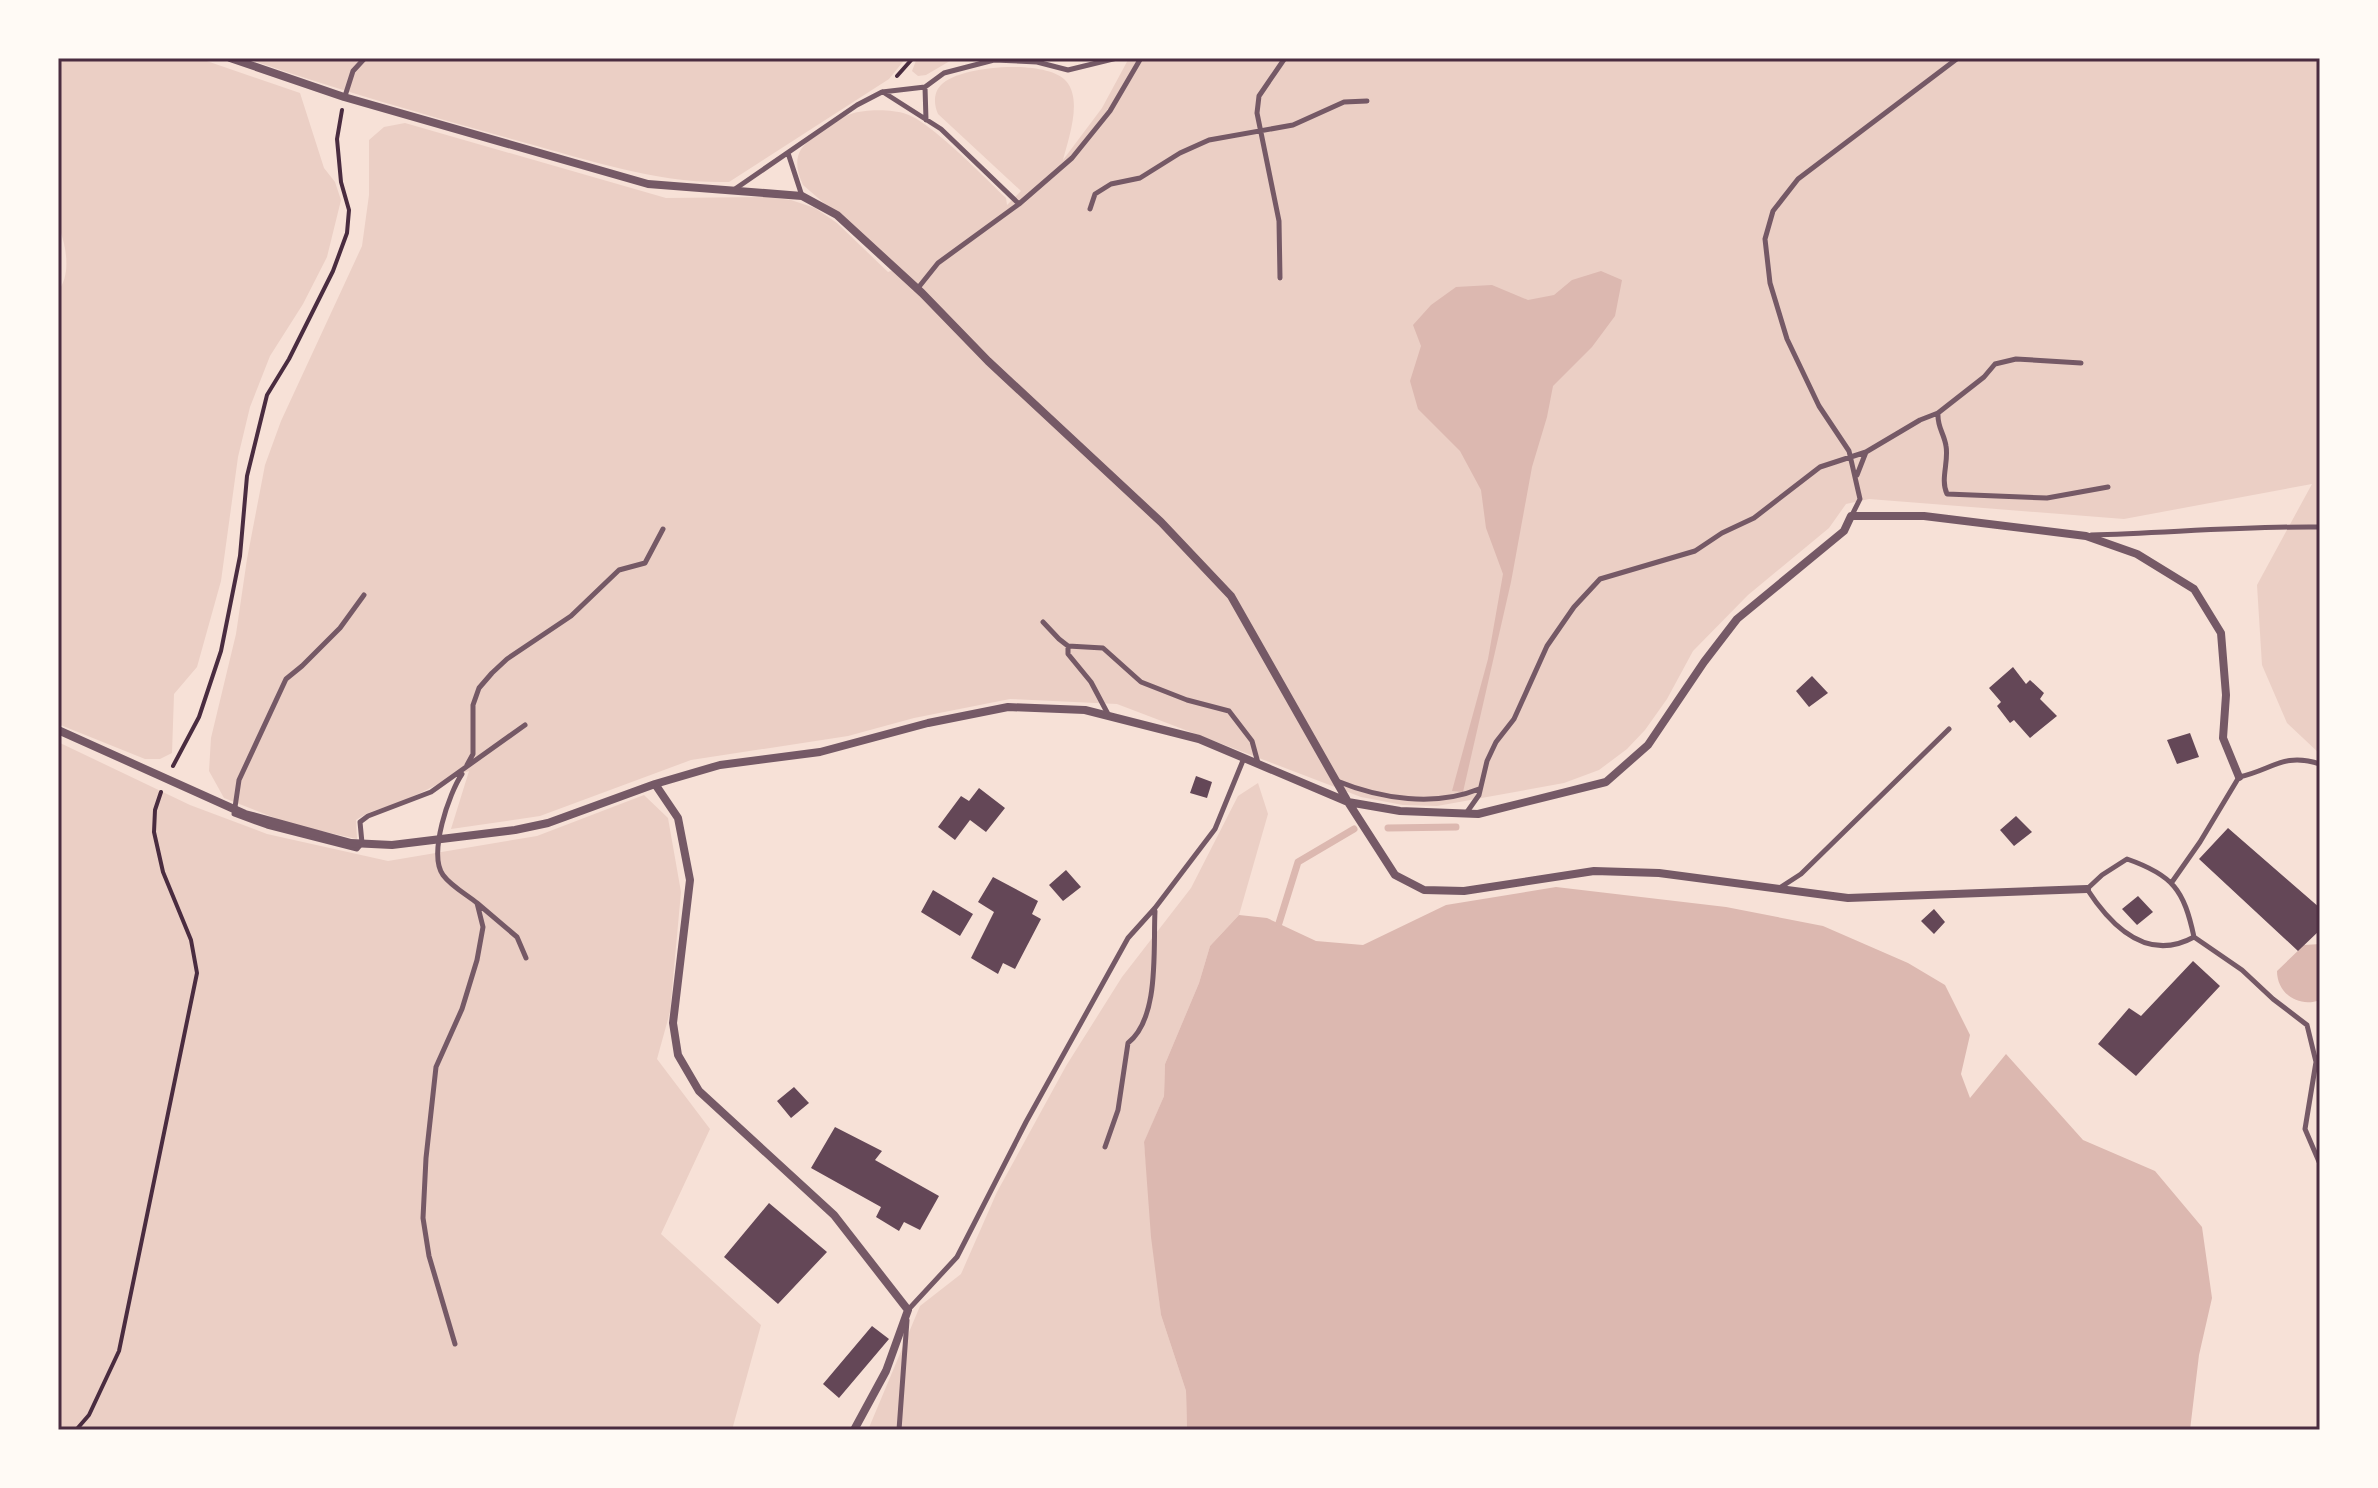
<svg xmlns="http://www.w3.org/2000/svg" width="2378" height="1488" font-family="Jost,sans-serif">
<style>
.green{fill:#ebcfc5}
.water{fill:#dcb8b0}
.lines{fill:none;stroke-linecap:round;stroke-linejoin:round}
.stream{stroke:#dcb8b0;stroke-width:7}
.building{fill:#644757}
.path{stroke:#4a2c40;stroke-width:4}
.service{stroke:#755966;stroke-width:5}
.minor{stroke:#755966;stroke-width:8}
.neatline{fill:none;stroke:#4a2c40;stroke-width:3}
</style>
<rect width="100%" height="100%" fill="#f7e1d7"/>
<path class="green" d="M 58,58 L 198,58 L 300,93 L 324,168 L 335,182 L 341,200 L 327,257 L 303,304 L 270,356 L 250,407 L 238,457 L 221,581 L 197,667 L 174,694 L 172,753 L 160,759 L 145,759 L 58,724 L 58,291 C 72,274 66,244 58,225 Z
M 245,58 L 906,58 L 889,79 L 729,182 C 660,184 592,161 526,143 C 432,117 338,90 245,58 Z
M 917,58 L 955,58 L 926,75 L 918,76 L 912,71 Z
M 1129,58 L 2320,58 L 2320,754 L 2287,723 L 2262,665 L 2257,585 L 2312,484 L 2124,519 L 1869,499 L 1846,504 L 1829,528 L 1748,595 L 1693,651 L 1667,699 L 1645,730 L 1627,749 L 1599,770 L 1564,783 L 1437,806 L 1403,805 L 1361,797 L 1117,704 L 1010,699 L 914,718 L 848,736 L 691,760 L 540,816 L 451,829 L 469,771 C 443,779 422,794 398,803 C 382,809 370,810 356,820 L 357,839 L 290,824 L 224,798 L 209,771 L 211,738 L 236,634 L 247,559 L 265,465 L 281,421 L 362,246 L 369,195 L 369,140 L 384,127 L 405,123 L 666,198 L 766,197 L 791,200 L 815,208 L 837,223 L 888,272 L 899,268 L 803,185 C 794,165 794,150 814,137 C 825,130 838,118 851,114 C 865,109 892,109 906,114 C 930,121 986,179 1006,198 L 1007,205 L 1021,191 L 938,114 C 934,105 933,93 941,85 C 960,65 1047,59 1066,81 C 1083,100 1068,140 1063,160 L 1102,108 Z
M 58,742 L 190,805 L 267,834 L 388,861 L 537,836 L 644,795 L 668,818 L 681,892 L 670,1012 L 657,1059 L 710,1129 L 661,1234 L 761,1325 L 732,1430 L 58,1430 Z
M 1258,783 L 1268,814 L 1239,915 L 1210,946 L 1199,983 L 1165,1064 L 1164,1096 L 1144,1143 L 1161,1315 L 1186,1391 L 1187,1430 L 868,1430 L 920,1306 L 961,1274 L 997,1192 L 1066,1066 L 1122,977 L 1191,888 L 1238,796 Z"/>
<path class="water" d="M 1601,271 L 1622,280 L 1615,316 L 1592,347 L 1553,386 L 1547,417 L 1532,467 L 1511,582 L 1463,792 L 1452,791 L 1488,659 L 1503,574 L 1486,528 L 1481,490 L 1460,451 L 1418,409 L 1410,381 L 1421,346 L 1413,325 L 1431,305 L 1456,287 L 1492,285 L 1528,300 L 1554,295 L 1572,280 Z
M 1556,887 L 1726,907 L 1823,926 L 1908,963 L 1945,985 L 1970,1035 L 1961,1074 L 1970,1098 L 2006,1054 L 2083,1140 L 2155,1171 L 2202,1227 L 2212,1298 L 2199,1355 L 2190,1430 L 1187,1430 L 1186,1391 L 1161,1315 L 1151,1237 L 1144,1142 L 1164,1096 L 1165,1064 L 1199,983 L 1210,946 L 1239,915 L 1267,918 L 1316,941 L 1363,945 L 1446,905 Z
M 2320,944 L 2320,1000 C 2299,1008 2277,994 2277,971 L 2304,945 Z"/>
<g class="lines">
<path class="stream" d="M 1388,828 L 1456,827
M 1279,923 L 1298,862 L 1354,829"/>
</g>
<path class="building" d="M 2013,667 L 2026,684 L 2030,680 L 2044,693 L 2040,699 L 2057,716 L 2030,738 L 2014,720 L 2010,723 L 1997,706 L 2001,702 L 1989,688 Z
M 1812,676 L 1828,693 L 1809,707 L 1796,691 Z
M 2190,733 L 2199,757 L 2177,764 L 2167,740 Z
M 1196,776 L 1212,782 L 1207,798 L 1190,793 Z
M 979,788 L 1005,808 L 986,832 L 970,820 L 955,840 L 938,827 L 961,796 L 969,801 Z
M 2016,816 L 2032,832 L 2014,846 L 2000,830 Z
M 2228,828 L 2320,908 L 2320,930 L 2298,951 L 2199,859 Z
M 1066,870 L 1081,887 L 1063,901 L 1049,885 Z
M 993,877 L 1038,901 L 1032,914 L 1041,919 L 1015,969 L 1003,963 L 998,974 L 971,958 L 994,912 L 978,902 Z
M 933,890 L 973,914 L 960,936 L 921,912 Z
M 2138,896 L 2153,912 L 2137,925 L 2122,909 Z
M 1934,909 L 1945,922 L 1934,934 L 1921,921 Z
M 2193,961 L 2220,986 L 2136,1076 L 2098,1044 L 2129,1008 L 2141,1016 Z
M 794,1087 L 809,1103 L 791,1118 L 777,1101 Z
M 835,1127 L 882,1151 L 875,1160 L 939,1196 L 920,1230 L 904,1222 L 899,1231 L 876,1217 L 881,1207 L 811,1168 Z
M 769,1203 L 827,1252 L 778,1304 L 724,1257 Z
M 872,1326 L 889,1339 L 839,1398 L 823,1384 Z"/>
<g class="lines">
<path class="path" d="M 897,76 L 913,58
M 173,766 L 199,717 L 221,651 L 240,556 L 247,476 L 267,395 L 289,359 L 333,271 L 347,233 L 349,210 L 341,182 L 337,139 L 342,110
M 76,1430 L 89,1415 L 119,1351 L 197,973 L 191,940 L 163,872 L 154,832 L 155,810 L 161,792"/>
<path class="service" d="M 925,87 L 926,120
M 883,92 L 941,129 L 1019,204
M 345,96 L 353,71 L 365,58
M 788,153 L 802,196
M 735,189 L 857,105 L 882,92 L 925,87 L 944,73 L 994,60 L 1037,62 L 1068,70 L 1117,58
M 1090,209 L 1095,194 L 1111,184 L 1140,178 L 1180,153 L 1209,140 L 1293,125 L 1344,102 L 1367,101
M 1280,278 L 1279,221 L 1257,113 L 1259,96 L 1285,58
M 918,288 L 938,263 L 1019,204 L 1072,158 L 1110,111 L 1141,58
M 2081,363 L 2016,359 L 1995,364 L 1984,377 L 1938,413 C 1937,427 1944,433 1946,446 C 1949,462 1940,479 1947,494 L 2047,498 L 2108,487
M 1857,475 L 1866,452 L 1920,420 L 1938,413
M 1852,515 L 1860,499 L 1849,451 L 1819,406 L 1787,339 L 1770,283 L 1765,239 L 1773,211 L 1798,179 L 1958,58
M 2091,535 C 2167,533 2244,526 2320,527
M 364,595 L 340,628 L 302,666 L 286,679 L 239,780 L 234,814 L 267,826 L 357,849 L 362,843 L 360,822 L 368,816 L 431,792 L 525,725
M 1043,622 L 1059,639 L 1068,646 L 1103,648 L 1141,682 L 1187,700 L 1229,711 L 1252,741 L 1258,763
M 1068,646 L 1068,654 L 1091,682 L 1109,716
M 467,765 L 473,754 L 473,705 L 479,688 L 492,673 L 507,659 L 571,616 L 619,570 L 645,563 L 663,529
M 462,774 C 449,793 428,854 443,875 C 451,886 467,895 477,903
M 1337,781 C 1381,799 1435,807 1479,789
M 1467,812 L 1479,795 L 1487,761 L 1496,742 L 1514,719 L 1547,646 L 1574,607 L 1600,579 L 1695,551 L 1722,533 L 1754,518 L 1820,467 L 1866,452
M 2172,882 L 2200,842 L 2239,777 C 2272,770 2283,752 2320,764
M 1778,889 L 1801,874 L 1949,729
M 2194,937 C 2147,963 2111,926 2087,889 L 2102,875 L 2127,859 C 2173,875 2184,890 2194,937 L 2242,970 L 2273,999 L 2307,1025 L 2316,1062 L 2305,1129 L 2320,1164
M 1105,1147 L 1118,1110 L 1128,1043 C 1160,1018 1153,948 1155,911
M 908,1310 L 957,1257 L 1026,1122 L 1128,938 L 1155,908 L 1215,829 L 1244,758
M 455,1344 L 429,1256 L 423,1218 L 426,1158 L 436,1067 L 462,1009 L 477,960 L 483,927 L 477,903 L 517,937 L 526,958
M 899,1430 L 907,1320"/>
<path class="minor" d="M 230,58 L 344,97 L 648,184 L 802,196 L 837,215 L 922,293 L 988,361 L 1161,522 L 1231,596 L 1348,802 L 1395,875 L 1424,890 L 1464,891 L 1594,871 L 1659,873 L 1848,898 L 2087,889
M 58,730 L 245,814 L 351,843 L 392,845 L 515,830 L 548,823 L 655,784 L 678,818 L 690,880 L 673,1023 L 678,1055 L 699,1091 L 834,1215 L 908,1310 L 886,1371 L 854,1430
M 655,784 L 720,765 L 820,752 L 928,723 L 1008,707 L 1085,710 L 1199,739 L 1348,802 L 1400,811 L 1478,814 L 1606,782 L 1648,745 L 1704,662 L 1737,619 L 1844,531 L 1851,516 L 1924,516 L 2086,536 L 2137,554 L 2194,589 L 2221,633 L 2226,695 L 2223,738 L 2239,777"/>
</g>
<rect width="2378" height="1488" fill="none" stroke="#fffaf5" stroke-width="120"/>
<rect x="60" y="60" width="2258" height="1368" class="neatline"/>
</svg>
